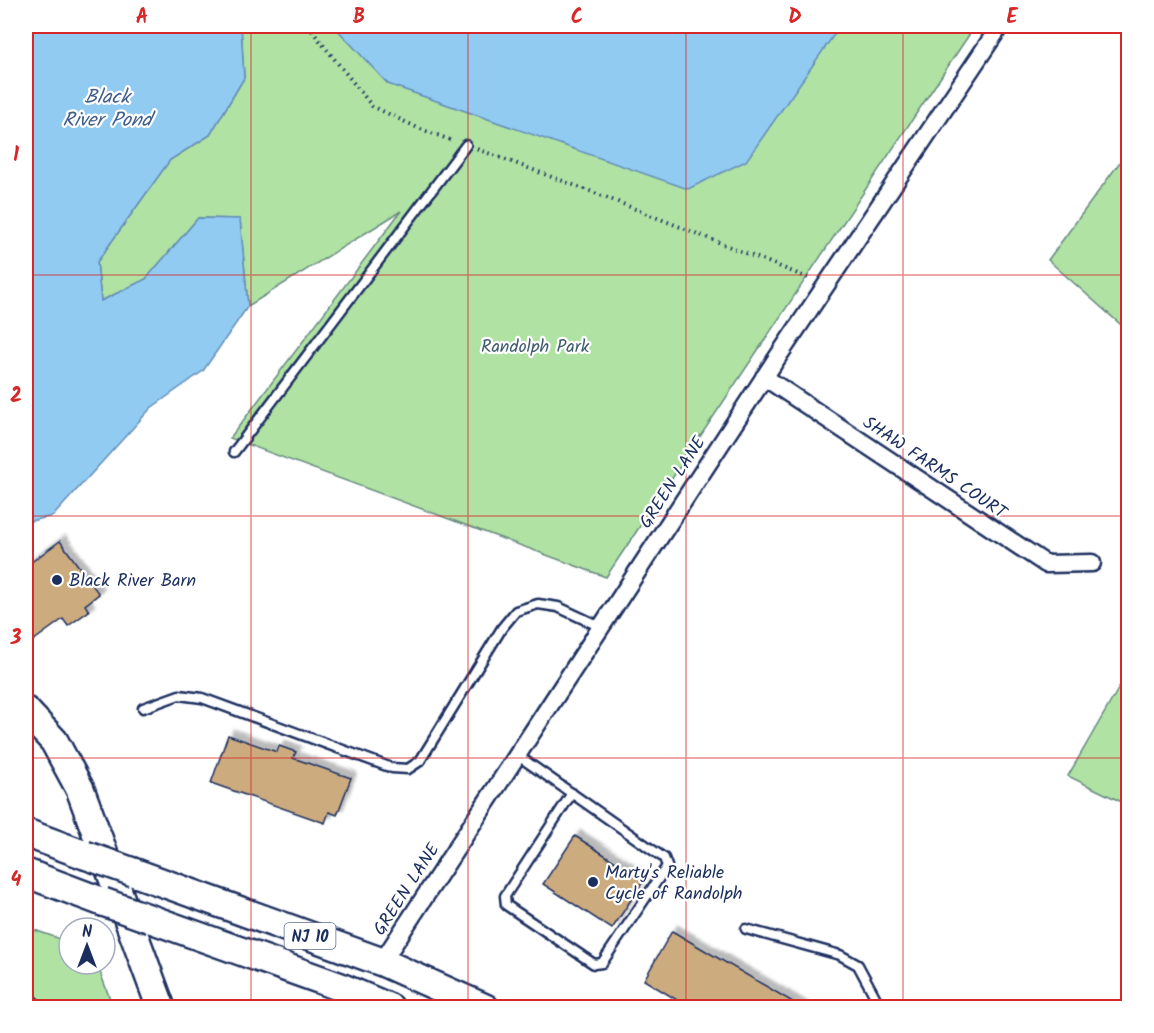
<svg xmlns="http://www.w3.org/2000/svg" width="1154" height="1033" font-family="Kalam,sans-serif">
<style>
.green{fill:#b0e2a3;stroke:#668880;stroke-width:1.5}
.water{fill:#92cbf2;stroke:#628db7;stroke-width:1.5}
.building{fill:#ccab7f;stroke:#1b2f5e;stroke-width:1.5;filter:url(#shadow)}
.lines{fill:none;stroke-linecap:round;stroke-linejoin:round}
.service-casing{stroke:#1b2f5e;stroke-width:13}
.minor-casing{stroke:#1b2f5e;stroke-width:21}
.secondary-casing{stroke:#1b2f5e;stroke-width:27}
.trunk-casing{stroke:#1b2f5e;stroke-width:32}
.path{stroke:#1b2f5e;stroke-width:4;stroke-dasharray:1.5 4.5;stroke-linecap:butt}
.service{stroke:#fff;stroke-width:8}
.minor{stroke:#fff;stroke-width:16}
.secondary{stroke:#fff;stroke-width:22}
.trunk{stroke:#fff;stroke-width:27}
.trunk-bridge-casing{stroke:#1b2f5e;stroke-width:32;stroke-linecap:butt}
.trunk-bridge{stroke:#fff;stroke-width:27}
.grid{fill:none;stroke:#d62828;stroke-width:1.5;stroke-opacity:0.55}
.poi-dot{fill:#1b2f5e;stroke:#fff;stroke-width:2}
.labels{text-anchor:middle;stroke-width:4.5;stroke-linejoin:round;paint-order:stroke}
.shield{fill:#fff;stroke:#5f6d8e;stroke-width:1.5}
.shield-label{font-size:16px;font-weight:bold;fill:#1b2f5e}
.park-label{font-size:18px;fill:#405c6f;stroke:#fff}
.street-label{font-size:18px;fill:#1b2f5e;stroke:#fff}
.poi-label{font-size:18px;fill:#1b2f5e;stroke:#fff;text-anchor:start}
.water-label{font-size:20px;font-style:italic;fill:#3f5e8a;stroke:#fff}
.neatline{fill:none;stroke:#d62828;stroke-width:2}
.grid-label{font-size:20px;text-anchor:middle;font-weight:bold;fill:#d62828}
</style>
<defs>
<filter id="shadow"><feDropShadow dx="5.5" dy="-5.5" stdDeviation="1.5" flood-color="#0004"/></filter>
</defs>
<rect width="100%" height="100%" fill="#fff"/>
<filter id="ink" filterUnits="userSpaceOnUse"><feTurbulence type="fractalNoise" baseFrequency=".0167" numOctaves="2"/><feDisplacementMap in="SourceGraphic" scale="12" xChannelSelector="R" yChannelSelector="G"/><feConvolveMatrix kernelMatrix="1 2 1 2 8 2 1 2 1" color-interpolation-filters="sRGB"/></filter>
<g filter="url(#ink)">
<path class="green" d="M 241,26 L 975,26 L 606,577 L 230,438 L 401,211 L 248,306 L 240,219 L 198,218 L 146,279 L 101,301 L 97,262 L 170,160 L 210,135 L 244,78 Z
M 1128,151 L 1128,331 L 1048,260 Z
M 1128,672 L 1128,805 L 1068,776 Z
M 26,927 L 69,942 L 69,964 L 97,964 L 113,1007 L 26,1007 Z"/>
<path class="water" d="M 26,26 L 241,26 L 244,78 L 210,135 L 170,160 L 97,262 L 101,301 L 146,279 L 198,218 L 240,219 L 248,306 L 203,371 L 151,408 L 53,516 L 26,522 Z
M 334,26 L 840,26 L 746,161 L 688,189 L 388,84 Z"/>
<path class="building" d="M 60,541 L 99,594 L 85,605 L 89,611 L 68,626 L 63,619 L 30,643 L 26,637 L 26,566 Z
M 228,735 L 277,752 L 279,746 L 296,752 L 293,758 L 351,778 L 337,815 L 329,812 L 325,823 L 211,783 Z
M 575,836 L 644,880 L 612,929 L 543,884 Z
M 672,931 L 803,1008 L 690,1008 L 644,980 Z"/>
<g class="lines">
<g class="service-casing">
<path id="service" d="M 234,452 L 466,145
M 143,708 L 179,695 L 202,698 L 392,768 L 408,769 L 420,761 L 502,628 L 516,611 L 538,604 L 558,607 L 601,627
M 517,755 L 664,858 L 667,866 L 602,963 L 594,964 L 506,905 L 505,896 L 572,793
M 746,929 L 840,955 L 858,965 L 881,1008"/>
</g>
<g class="minor-casing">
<path id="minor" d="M 764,377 L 1046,564 L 1092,563
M 382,962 L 775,361 L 1000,26"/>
</g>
<g class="secondary-casing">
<path id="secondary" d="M 26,1004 L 30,1008"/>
</g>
<g class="trunk-casing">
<path id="trunk" d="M 26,711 L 54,741 L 80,789 L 161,1008
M 26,833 L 85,855
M 133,872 L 382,962 L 485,1008
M 26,873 L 103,902
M 151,919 L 338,986 L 390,1008"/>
</g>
<path class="path" d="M 308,26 L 372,106 L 418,128 L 453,141
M 477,149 L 595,193 L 808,278"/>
<use href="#service" class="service"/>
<use href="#minor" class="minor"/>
<use href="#secondary" class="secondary"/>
<use href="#trunk" class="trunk"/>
<g class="trunk-bridge-casing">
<path id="trunk-bridge" d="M 85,855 L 133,872
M 103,902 L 151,919"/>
</g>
<use href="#trunk-bridge" class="trunk-bridge"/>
</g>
</g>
<path class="grid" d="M 251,26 L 251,1008M 468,26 L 468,1008M 686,26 L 686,1008M 903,26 L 903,1008M 26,275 L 1128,275M 26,516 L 1128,516M 26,758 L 1128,758"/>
<g class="poi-dot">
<circle cx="57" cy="580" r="6"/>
<circle cx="593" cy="882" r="6"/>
</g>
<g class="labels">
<rect class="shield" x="284.5" y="923" width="51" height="26" rx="4.5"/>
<g class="shield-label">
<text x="310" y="942">NJ 10</text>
</g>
<g class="park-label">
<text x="535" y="352">Randolph Park</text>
</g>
<g class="street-label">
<text transform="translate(935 467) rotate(34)" y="6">SHAW FARMS COURT</text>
<text transform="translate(672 482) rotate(-57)" y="6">GREEN LANE</text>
<text transform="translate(406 889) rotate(-57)" y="6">GREEN LANE</text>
</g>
<g class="poi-label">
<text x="69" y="586">Black River Barn</text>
<text x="605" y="878">Marty's Reliable<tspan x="605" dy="21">Cycle of Randolph</tspan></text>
</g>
<g class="water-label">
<text x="107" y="103">Black<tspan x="107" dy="23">River Pond</tspan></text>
</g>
</g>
<rect width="1154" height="1033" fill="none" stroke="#fff" stroke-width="66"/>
<g transform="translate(87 946)"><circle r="28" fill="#ffffff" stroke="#a4acbf" stroke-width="1.5"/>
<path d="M0-4.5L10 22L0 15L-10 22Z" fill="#1b2f5e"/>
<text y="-9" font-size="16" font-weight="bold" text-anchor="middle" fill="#1b2f5e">N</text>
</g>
<rect x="33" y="33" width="1088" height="967" class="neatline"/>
<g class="grid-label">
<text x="142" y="23">A</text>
<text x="359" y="23">B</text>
<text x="577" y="23">C</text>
<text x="795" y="23">D</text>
<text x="1012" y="23">E</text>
<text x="16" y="161">1</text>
<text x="16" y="402">2</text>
<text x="16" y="644">3</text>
<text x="16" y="886">4</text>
</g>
</svg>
